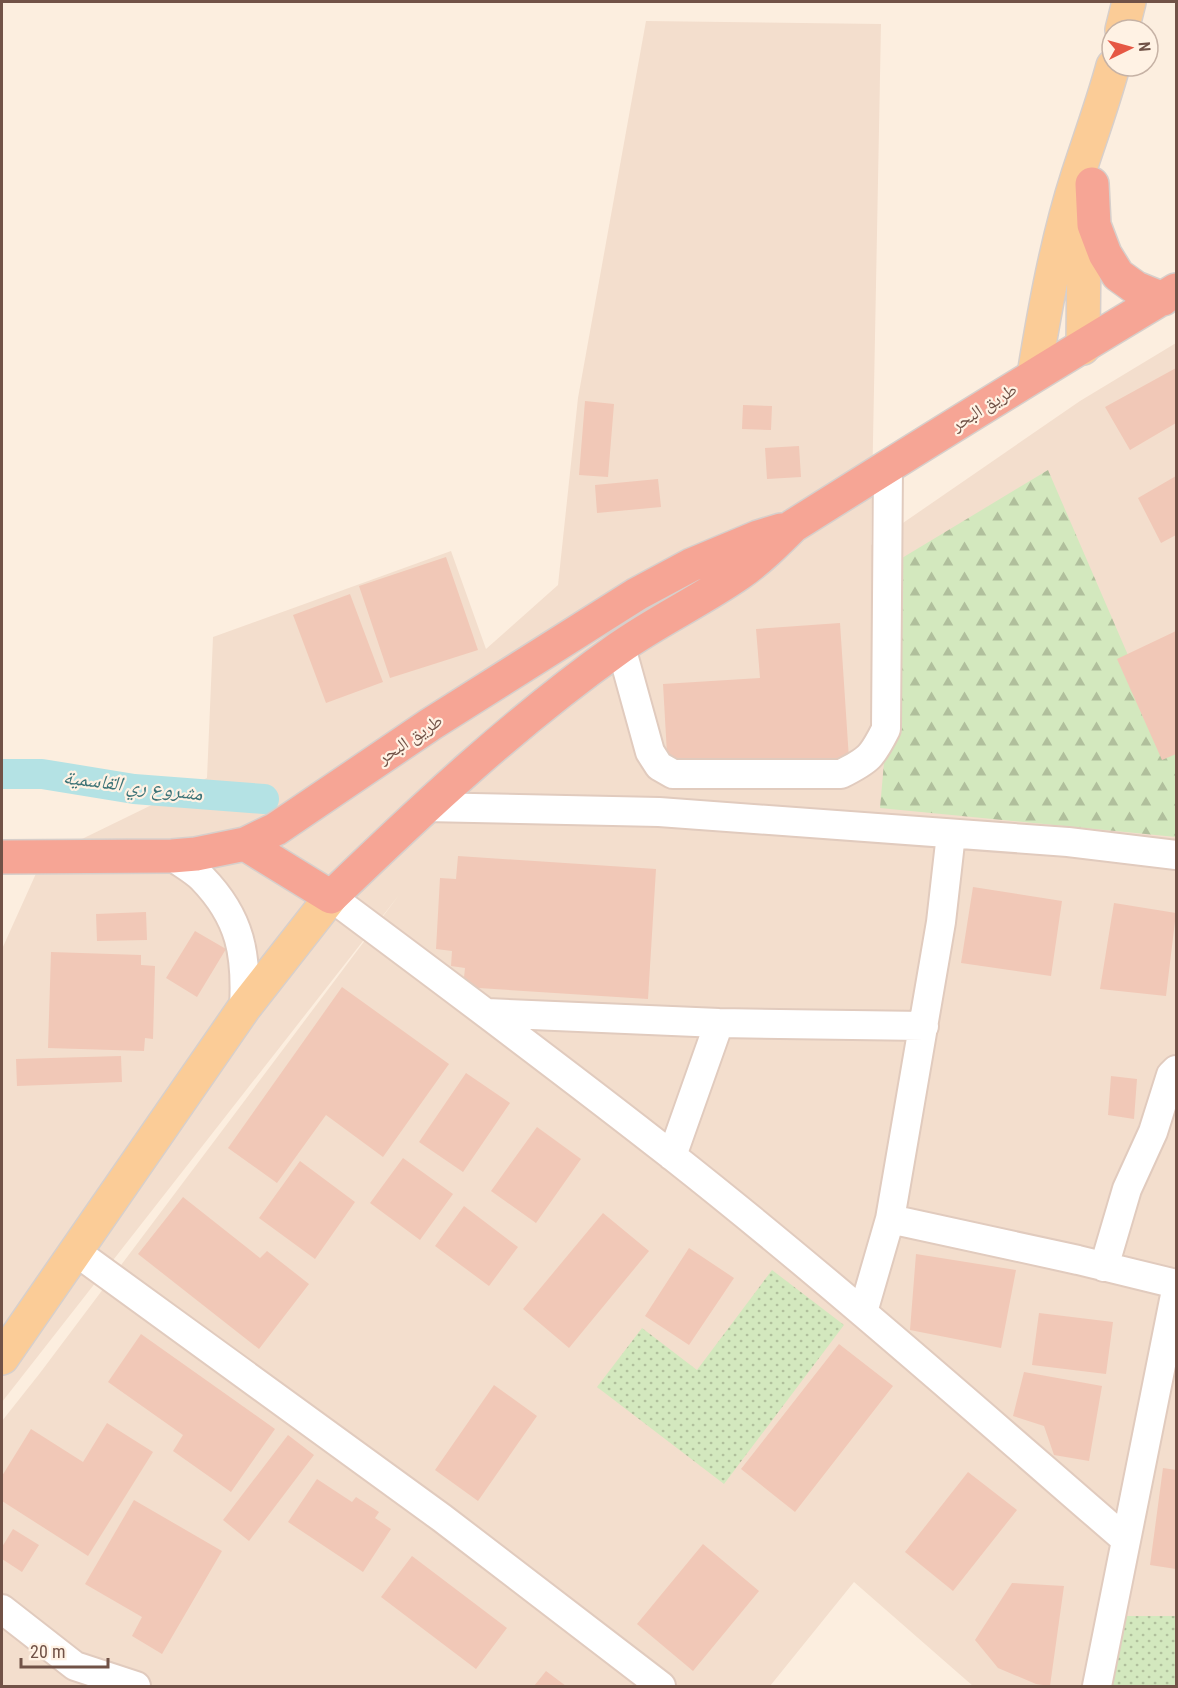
<svg xmlns="http://www.w3.org/2000/svg" width="1178" height="1688" font-family="'Roboto Condensed','Noto Naskh Arabic',sans-serif">
<style>
.residential{fill:#f3decd}
.grass{fill:url(#grass-dots)}
.forest{fill:url(#forest-firs)}
.lines{fill:none;stroke-linecap:round;stroke-linejoin:round}
.canal{stroke:#b4e2e4;stroke-width:30}
.building{fill:#f1c8b7}
.minor-casing{stroke:#e1cbbe;stroke-width:32}
.major-casing{stroke:#d7cfcb;stroke-width:36}
.highway-casing{stroke:#d7cfcb;stroke-width:36}
.minor{stroke:#fff;stroke-width:28}
.major{stroke:#fbcc97;stroke-width:33}
.highway{stroke:#f6a595;stroke-width:33}
.labels{text-anchor:middle;stroke-width:4.5;stroke-linejoin:round;paint-order:stroke}
.street-label{font-size:18px;fill:#715247;stroke:#fff2e4}
.water-label{font-size:20px;font-style:italic;fill:#3c7377;stroke:#fff2e4}
</style>
<defs>
<pattern id="grass-dots" width="8" height="8" patternUnits="userSpaceOnUse" patternTransform="scale(1.5)"><rect width="8" height="8" fill="#d3e8be"/><path d="M2 2h.1M6 6h.1" fill="none" stroke="#b0bf9c" stroke-width="1.8" stroke-linecap="round"/></pattern>
<pattern id="forest-firs" width="22" height="20" patternUnits="userSpaceOnUse" patternTransform="scale(1.5)"><rect width="22" height="20" fill="#d3e8be"/><path d="M5 1l3.5 6h-7zM16 11l3.5 6h-7z" fill="#b0bf9c"/></pattern>
</defs>
<rect width="100%" height="100%" fill="#fceedf"/>
<path class="residential" d="M 646,21 L 881,24 L 871,545 L 1080,401 L 1176,343 L 1176,1686 L 973,1686 L 854,1582 L 770,1686 L 2,1686 L 2,1421 L 40,1373 L 399,895 L 2,1402 L 2,949 L 43,858 L 207,778 L 213,637 L 451,551 L 486,649 L 558,585 L 578,398 Z"/>
<path class="grass" d="M 772,1270 L 844,1325 L 724,1484 L 597,1387 L 642,1328 L 697,1370 Z
M 1122,1616 L 1176,1616 L 1176,1686 L 1109,1686 Z"/>
<path class="forest" d="M 1048,470 L 1169,750 L 1176,751 L 1176,837 L 880,808 L 902,558 Z"/>
<g class="lines">
<path class="canal" d="M 2,774 L 42,774 L 134,789 L 264,799"/>
</g>
<path class="building" d="M 1176,368 L 1176,423 L 1130,450 L 1105,407 Z
M 585,401 L 614,404 L 608,477 L 579,475 Z
M 743,405 L 772,406 L 771,430 L 742,429 Z
M 799,446 L 801,477 L 767,479 L 765,448 Z
M 1176,476 L 1176,535 L 1161,543 L 1138,498 Z
M 658,479 L 661,507 L 597,513 L 595,485 Z
M 446,557 L 478,650 L 390,678 L 359,586 Z
M 350,594 L 383,682 L 326,703 L 293,615 Z
M 840,623 L 849,759 L 668,771 L 663,684 L 760,678 L 756,629 Z
M 1176,631 L 1176,754 L 1162,760 L 1117,659 Z
M 458,856 L 656,869 L 648,999 L 463,987 L 465,968 L 451,966 L 452,951 L 436,949 L 440,878 L 456,879 Z
M 973,887 L 1062,901 L 1051,976 L 961,963 Z
M 1114,903 L 1176,913 L 1166,996 L 1100,989 Z
M 146,912 L 147,940 L 97,941 L 96,914 Z
M 195,931 L 226,949 L 197,997 L 166,978 Z
M 51,952 L 141,955 L 141,965 L 155,966 L 153,1039 L 145,1038 L 144,1051 L 48,1048 Z
M 342,987 L 449,1064 L 383,1157 L 326,1115 L 277,1183 L 228,1148 Z
M 121,1056 L 122,1082 L 17,1086 L 16,1059 Z
M 466,1073 L 510,1103 L 463,1172 L 419,1142 Z
M 1111,1076 L 1137,1079 L 1134,1119 L 1108,1115 Z
M 537,1127 L 581,1159 L 536,1223 L 491,1191 Z
M 403,1158 L 453,1194 L 420,1240 L 370,1203 Z
M 300,1161 L 355,1202 L 315,1259 L 259,1218 Z
M 183,1197 L 260,1258 L 267,1251 L 309,1284 L 259,1349 L 138,1254 Z
M 464,1206 L 518,1247 L 489,1286 L 435,1246 Z
M 603,1213 L 649,1251 L 569,1348 L 523,1309 Z
M 689,1248 L 734,1278 L 689,1345 L 645,1316 Z
M 916,1254 L 1016,1270 L 1001,1348 L 910,1330 Z
M 1039,1313 L 1113,1322 L 1106,1374 L 1032,1365 Z
M 141,1334 L 275,1429 L 231,1492 L 173,1451 L 183,1435 L 108,1382 Z
M 839,1344 L 893,1386 L 795,1512 L 741,1469 Z
M 1024,1372 L 1102,1386 L 1089,1461 L 1054,1455 L 1044,1426 L 1013,1416 Z
M 494,1385 L 537,1416 L 478,1501 L 435,1470 Z
M 107,1423 L 153,1452 L 88,1556 L 2,1501 L 2,1476 L 31,1429 L 83,1462 Z
M 288,1435 L 314,1455 L 249,1541 L 223,1520 Z
M 1163,1468 L 1176,1470 L 1176,1569 L 1150,1565 Z
M 968,1472 L 1017,1510 L 953,1591 L 905,1552 Z
M 317,1479 L 352,1502 L 356,1497 L 379,1512 L 375,1518 L 391,1529 L 363,1572 L 288,1522 Z
M 134,1500 L 222,1551 L 162,1654 L 132,1636 L 142,1617 L 85,1584 Z
M 13,1529 L 39,1545 L 22,1572 L 2,1559 L 2,1547 Z
M 703,1544 L 759,1591 L 693,1671 L 637,1624 Z
M 412,1556 L 507,1628 L 476,1669 L 381,1597 Z
M 1012,1583 L 1064,1586 L 1050,1686 L 1036,1684 L 998,1668 L 975,1640 Z
M 546,1671 L 566,1686 L 534,1686 Z"/>
<g class="lines">
<g class="minor-casing">
<path id="minor" d="M 621,647 L 650,752 L 659,766 L 673,774 L 841,774 C 869,760 872,757 886,729 L 888,467
M 425,807 L 659,812 L 1068,842 L 1176,855
M 172,856 C 181,863 194,870 202,878 C 241,918 247,955 244,1008
M 331,897 C 445,982 559,1067 671,1155 C 827,1278 976,1410 1126,1540
M 487,1013 L 719,1023 L 924,1026
M 672,1156 L 719,1023
M 890,1219 L 1078,1260 L 1176,1284
M 75,1251 L 442,1518 L 661,1686
M 1104,1267 L 1127,1189 L 1153,1132 L 1171,1075 L 1176,1070
M 863,1312 L 890,1219 L 941,922 L 951,834
M 2,1609 L 75,1666 L 136,1686
M 1097,1686 L 1176,1290"/>
</g>
<g class="major-casing">
<path id="major" d="M 1122,30 L 1129,2
M 1083,348 L 1084,242 L 1090,201
M 1034,375 C 1045,308 1057,240 1078,175 C 1090,138 1103,103 1113,66
M 2,1358 L 244,1008 L 331,897"/>
</g>
<g class="highway-casing">
<path id="highway" d="M 1092,184 L 1094,225 L 1105,254 L 1118,275 L 1136,288 L 1163,299
M 245,844 L 331,897 C 423,808 515,722 619,648 C 657,621 700,601 739,574 C 759,560 776,543 793,526 C 920,446 1047,367 1176,290
M 2,857 L 172,856 L 196,854 L 245,844 L 276,829 L 431,724 L 637,594 L 691,565 L 758,537 L 781,530"/>
</g>
<use href="#minor" class="minor"/>
<use href="#major" class="major"/>
<use href="#highway" class="highway"/>
</g>
<g class="labels">
<g class="street-label">
<text transform="translate(984 407) rotate(-32)" y="6">طريق البحر</text>
<text transform="translate(410 739) rotate(-34)" y="6">طريق البحر</text>
</g>
<g class="water-label">
<text transform="translate(133 785) rotate(7)" y="7">مشروع ري القاسمية</text>
</g>
</g>
<rect width="1178" height="1688" fill="none" stroke="#715247" stroke-width="6"/>
<g transform="translate(1130 48) rotate(85)"><circle r="28" fill="#fff2e4" stroke="#c6b2a5" stroke-width="1.5"/>
<path d="M0-4.5L10 22L0 15L-10 22Z" fill="#e65844"/>
<text y="-9" font-size="16" font-weight="bold" text-anchor="middle" fill="#715247">N</text>
</g>
<path d="M21 1658v9h87v-9" fill="none" stroke="#715247" stroke-width="3"/>
<text x="30" y="1658" font-size="18" fill="#715247" stroke="#fff2e4" stroke-width="4.5" paint-order="stroke">20 m</text>
</svg>
